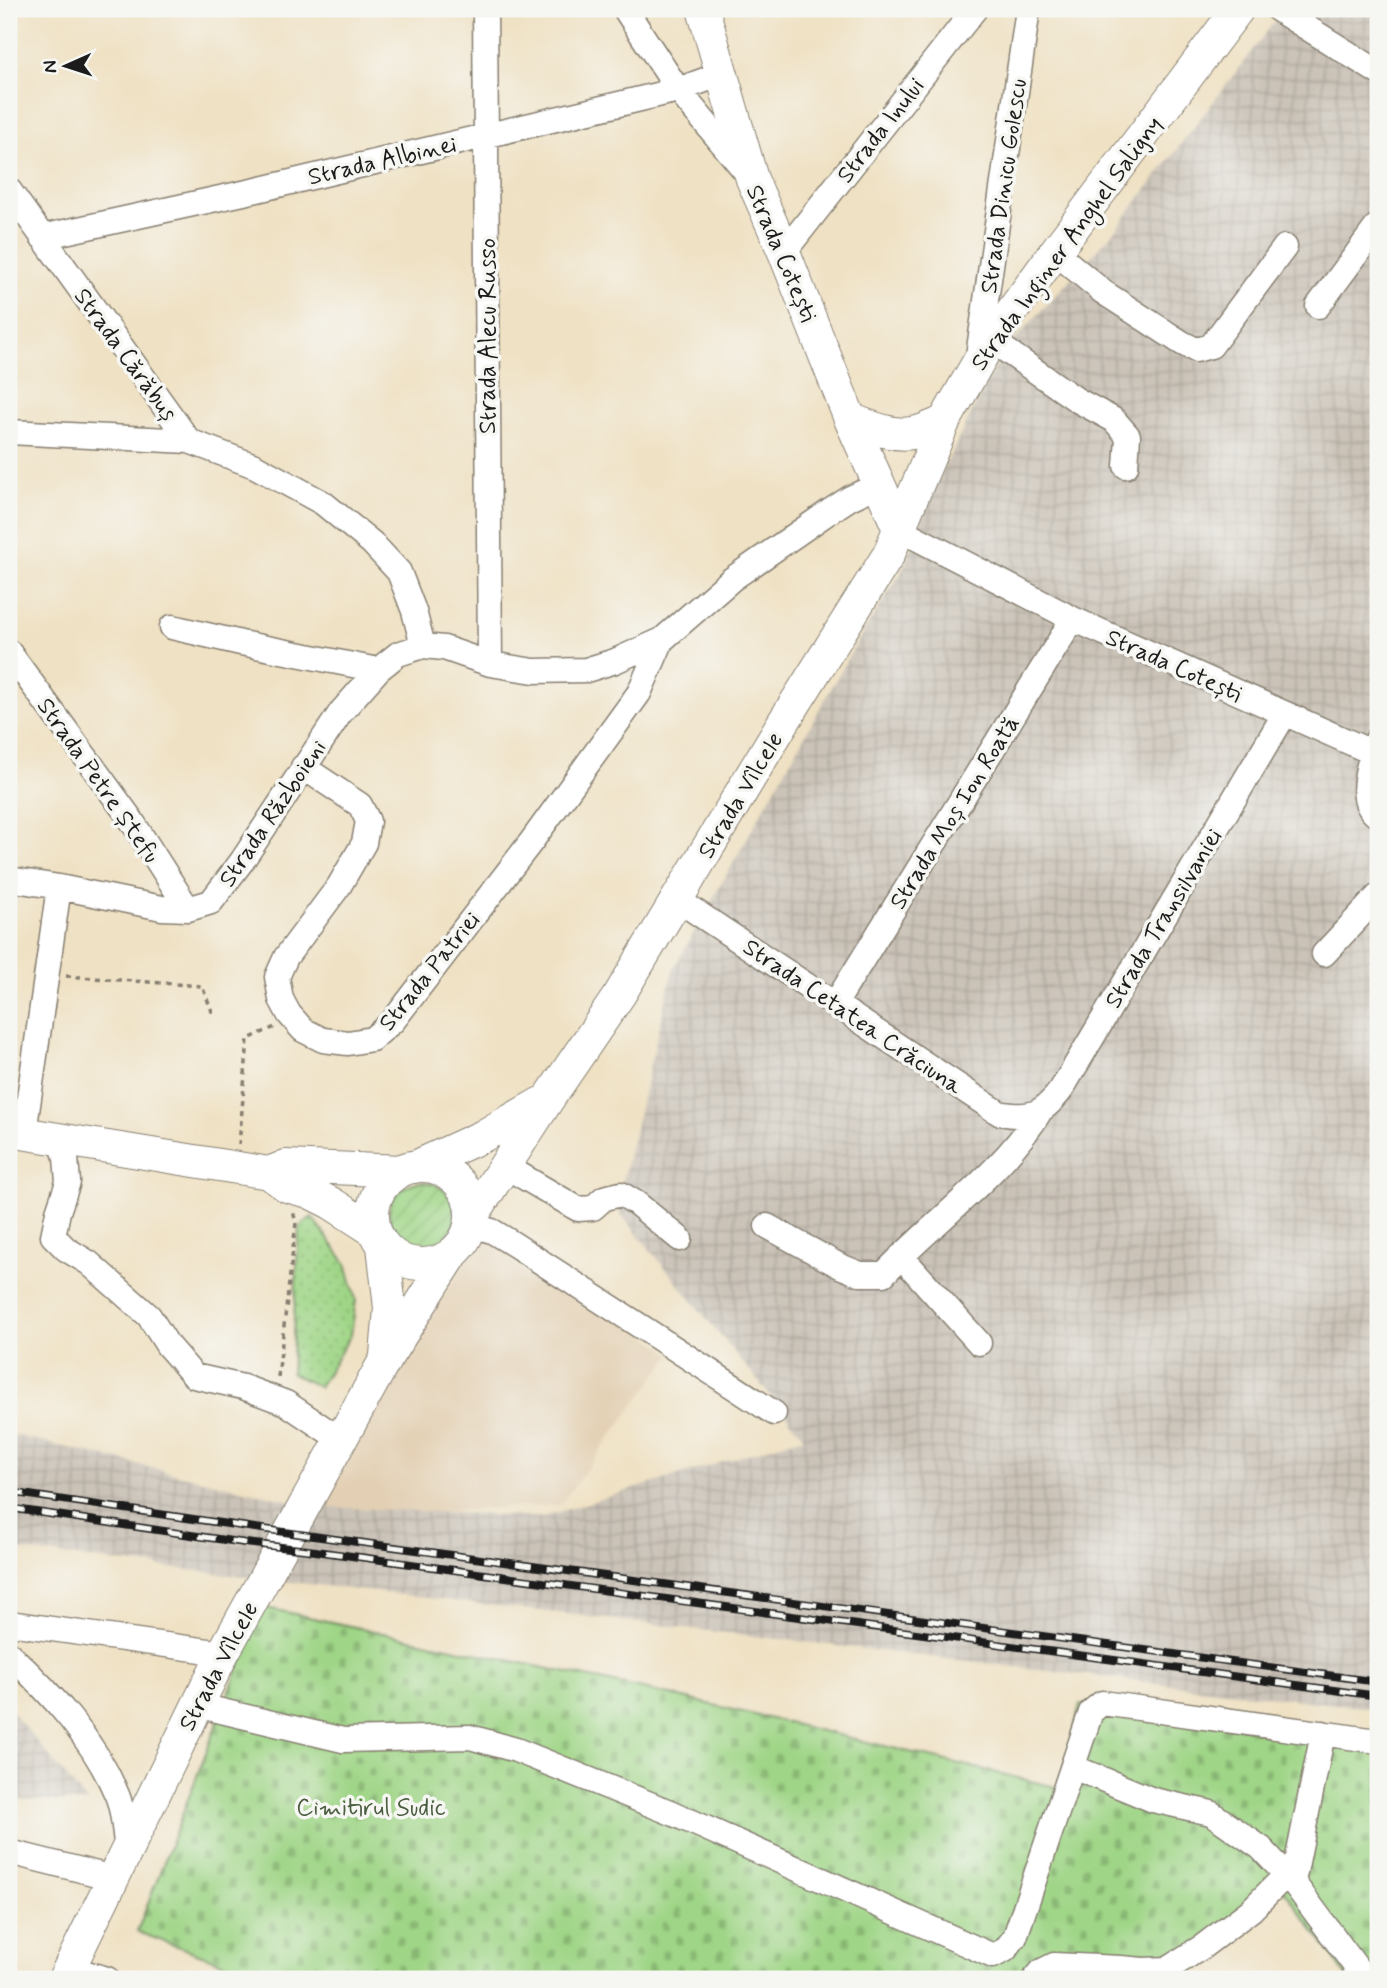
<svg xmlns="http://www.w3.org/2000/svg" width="1387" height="1988" font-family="Mynerve,sans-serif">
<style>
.built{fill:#e3d0b4}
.industrial{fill:url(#industrial-grid)}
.cemetery{fill:url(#cemetery-stones);stroke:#5e7851;stroke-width:2}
.park{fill:url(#park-dots);stroke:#5e7851;stroke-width:2}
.garden{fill:url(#garden-furrows);stroke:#5e7851;stroke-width:2}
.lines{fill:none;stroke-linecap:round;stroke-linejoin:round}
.minor-casing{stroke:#867e70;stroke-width:27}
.major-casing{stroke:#867e70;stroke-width:34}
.path{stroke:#867e70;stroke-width:3.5;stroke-dasharray:5 5;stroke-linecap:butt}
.minor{stroke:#fff;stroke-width:24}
.major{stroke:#fff;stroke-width:32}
.rail-casing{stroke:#1c1c1c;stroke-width:8}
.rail{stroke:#f6f6f2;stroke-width:5;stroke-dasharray:16;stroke-linecap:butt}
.labels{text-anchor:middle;stroke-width:7;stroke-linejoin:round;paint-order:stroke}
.street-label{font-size:24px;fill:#1c1c1c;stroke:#f6f6f2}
.park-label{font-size:24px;fill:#4a5d41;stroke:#f6f6f2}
</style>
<defs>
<pattern id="industrial-grid" width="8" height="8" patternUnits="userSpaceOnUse" patternTransform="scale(1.75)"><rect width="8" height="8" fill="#cbc3b8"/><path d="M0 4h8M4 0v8" fill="none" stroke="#aea79e"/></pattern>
<pattern id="cemetery-stones" width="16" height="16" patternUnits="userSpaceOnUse" patternTransform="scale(1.75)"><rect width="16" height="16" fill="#9fd586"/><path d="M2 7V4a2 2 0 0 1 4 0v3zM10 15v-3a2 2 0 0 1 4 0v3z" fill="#88b673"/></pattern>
<pattern id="park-dots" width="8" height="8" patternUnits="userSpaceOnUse" patternTransform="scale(1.75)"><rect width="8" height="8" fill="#9fd586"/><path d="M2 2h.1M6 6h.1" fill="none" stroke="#88b673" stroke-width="1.8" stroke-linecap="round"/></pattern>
<pattern id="garden-furrows" width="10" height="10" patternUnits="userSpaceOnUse" patternTransform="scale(1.75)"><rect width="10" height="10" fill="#9fd586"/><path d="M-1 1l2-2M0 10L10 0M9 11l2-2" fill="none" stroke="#88b673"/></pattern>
</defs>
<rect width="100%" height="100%" fill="#f6f6f2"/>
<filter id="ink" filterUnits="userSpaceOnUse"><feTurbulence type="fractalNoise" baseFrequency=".0143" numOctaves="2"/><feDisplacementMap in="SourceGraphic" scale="14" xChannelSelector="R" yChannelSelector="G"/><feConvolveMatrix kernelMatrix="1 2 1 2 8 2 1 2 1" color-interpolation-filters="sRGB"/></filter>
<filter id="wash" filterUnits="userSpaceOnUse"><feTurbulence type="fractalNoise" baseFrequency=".00686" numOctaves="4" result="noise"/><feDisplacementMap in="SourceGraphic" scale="28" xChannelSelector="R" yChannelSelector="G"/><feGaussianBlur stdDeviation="1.57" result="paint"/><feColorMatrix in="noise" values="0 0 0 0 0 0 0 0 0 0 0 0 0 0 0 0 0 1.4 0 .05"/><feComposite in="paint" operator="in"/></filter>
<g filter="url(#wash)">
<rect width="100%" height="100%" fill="#efe1c3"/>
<path class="built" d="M 488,1223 L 672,1354 L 560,1505 L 431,1512 L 312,1506 L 337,1471 Z"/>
<path class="industrial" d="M 1284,9 L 1378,9 L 1378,1709 L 9,1549 L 9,1434 L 312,1506 L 542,1517 L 804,1437 L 616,1208 L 673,970 L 856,644 L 902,571 L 932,492 L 1000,356 L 1117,228 Z
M 9,1708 L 88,1803 L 9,1799 Z"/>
<path class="cemetery" d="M 262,1607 L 675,1696 L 1060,1788 L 1080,1704 L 1378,1748 L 1378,1979 L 1349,1979 L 1284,1890 L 1190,1963 L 1176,1979 L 1063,1979 L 1025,1973 L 1023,1979 L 269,1979 L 137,1932 Z"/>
<path class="park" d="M 312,1217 L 346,1263 L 356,1300 L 351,1335 L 319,1387 L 291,1373 L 299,1227 Z"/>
<path class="garden" d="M389 1215a33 33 0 1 1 66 0a33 33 0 1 1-66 0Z"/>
</g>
<g filter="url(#ink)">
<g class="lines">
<g class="minor-casing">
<path id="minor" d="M 485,9 L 490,664
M 625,9 L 678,90 L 747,173
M 1277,9 L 1378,72
M 9,190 L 189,441
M 42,237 L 257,190 L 678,90 L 721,74
M 784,252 L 975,9
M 1055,252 L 1103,292 L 1182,343 L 1196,350 L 1211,346 L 1285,247
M 1318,306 L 1378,225
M 991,340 L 1077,400 L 1114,420 L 1128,436 L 1126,466
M 978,356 L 1028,9
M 9,432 L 189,441 L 255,466 L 323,503 L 372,543 L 399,572 L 414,611 L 423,646
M 899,529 L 1073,619 L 1378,755
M 172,627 L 241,643 L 378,670
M 9,652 L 130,818 L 188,909
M 1378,738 C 1370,759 1354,801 1378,816
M 303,767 L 360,805 L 368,821 L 364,843 L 339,886 L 286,957 L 277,977 L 281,999 L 289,1014 L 303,1030 L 323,1040 L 348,1043 L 372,1039 L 393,1021 L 531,842 L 639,693 L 662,640
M 9,879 L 59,887 L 162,908 L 188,909 L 211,902 L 242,861 L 341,712 L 378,670 L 398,654 L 423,646 L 444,648 L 490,664 L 534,671 L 586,670 L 615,661 L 662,640 L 732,579 L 830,511 L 850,498 L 880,484
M 678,900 L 999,1113 C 1030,1119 1042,1115 1061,1090 L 1284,715
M 1324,954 L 1378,896
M 835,1004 L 1073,619
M 24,1133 L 59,887
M 61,1139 L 66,1158 L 68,1182 L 58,1212 L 53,1236 L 66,1249 L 89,1263 L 149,1316 L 168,1346 L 194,1376 L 243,1387 L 286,1403 L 341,1440
M 505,1166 L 578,1209 L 593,1208 L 604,1198 L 621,1194 L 636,1203 L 680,1239
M 470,1225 L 492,1231 L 515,1245 L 774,1413
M 767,1226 L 840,1266 L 860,1274 L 884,1274 C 933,1222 1005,1171 1041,1110
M 901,1256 L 979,1343
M 9,1623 L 223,1653
M 9,1654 C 52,1694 94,1740 117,1795 C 124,1811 124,1832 127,1849
M 196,1705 L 343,1740 L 470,1737 L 516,1750 L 672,1813 L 993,1956 L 1005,1950 L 1015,1937 L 1091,1712 L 1102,1703 L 1378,1741
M 1073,1767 L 1153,1800 L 1211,1813 L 1261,1848 L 1293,1882 L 1365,1979
M 9,1852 L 113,1878
M 1293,1882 L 1323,1733
M 69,1968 L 107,1979
M 1035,1979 L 1042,1971 L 1054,1965 L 1121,1968 L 1143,1970 L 1167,1969 L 1202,1947 L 1251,1910 L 1286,1875"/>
</g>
<g class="major-casing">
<path id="major" d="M 850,419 C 871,427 895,438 917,432 C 926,430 935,425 944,422
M 899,529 L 944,422 L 991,340 L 1055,252 L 1238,9
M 9,1131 L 269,1173 L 287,1186 L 309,1192 L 331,1203 L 376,1232
M373 1215a49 49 0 1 1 98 0a49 49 0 1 1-98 0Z
M 415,1167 L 483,1136 L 541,1103
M 269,1173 L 286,1166 L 401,1171
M 471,1218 L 549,1098 L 620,994 L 781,726 L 889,554 L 899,529 L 850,419 L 784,252 L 752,179 L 703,9
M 383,1246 L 390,1308 L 386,1355
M 64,1979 L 223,1653 L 385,1360 L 452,1255"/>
</g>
<path class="path" d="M 66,976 L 202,986 L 213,1014
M 239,1145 L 248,1039 L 275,1027
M 278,1377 L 296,1223 L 293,1211"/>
<use href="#minor" class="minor"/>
<use href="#major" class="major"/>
<g class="rail-casing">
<path id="rail" d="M 9,1492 L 255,1528 L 1378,1682
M 9,1508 L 245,1543 L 308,1550 L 1378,1696"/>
</g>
<use href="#rail" class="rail"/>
</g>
</g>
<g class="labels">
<g class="street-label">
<text transform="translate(880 130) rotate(-52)" y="8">Strada Inului</text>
<text transform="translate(382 160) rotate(-13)" y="8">Strada Albinei</text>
<text transform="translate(1003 186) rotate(-82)" y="8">Strada Dinicu Golescu</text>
<text transform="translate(1066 243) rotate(-54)" y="8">Strada Inginer Anghel Saligny</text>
<text transform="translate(782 253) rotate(67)" y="8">Strada Cotești</text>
<text transform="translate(487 336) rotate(-90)" y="8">Strada Alecu Russo</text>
<text transform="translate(126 354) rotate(54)" y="8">Strada Cărăbuș</text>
<text transform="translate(1174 665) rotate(24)" y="8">Strada Cotești</text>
<text transform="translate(99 780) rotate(55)" y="8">Strada Petre Ștefu</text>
<text transform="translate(740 795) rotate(-59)" y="8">Strada Vîlcele</text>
<text transform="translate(954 812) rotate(-58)" y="8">Strada Moș Ion Roată</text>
<text transform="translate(272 813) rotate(-56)" y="8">Strada Războieni</text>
<text transform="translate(1163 918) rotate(-59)" y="8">Strada Transilvaniei</text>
<text transform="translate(429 971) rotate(-51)" y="8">Strada Patriei</text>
<text transform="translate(853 1016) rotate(34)" y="8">Strada Cetatea Crăciuna</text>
<text transform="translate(218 1666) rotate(-62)" y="8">Strada Vîlcele</text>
</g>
<g class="park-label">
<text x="371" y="1815">Cimitirul Sudic</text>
</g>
</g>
<rect width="1387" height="1988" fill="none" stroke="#f6f6f2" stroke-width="35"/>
<g transform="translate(66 66) rotate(267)" stroke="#f6f6f2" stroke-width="5" paint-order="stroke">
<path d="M0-5L12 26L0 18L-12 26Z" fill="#1c1c1c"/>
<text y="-10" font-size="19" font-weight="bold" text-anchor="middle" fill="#1c1c1c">N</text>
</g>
</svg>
